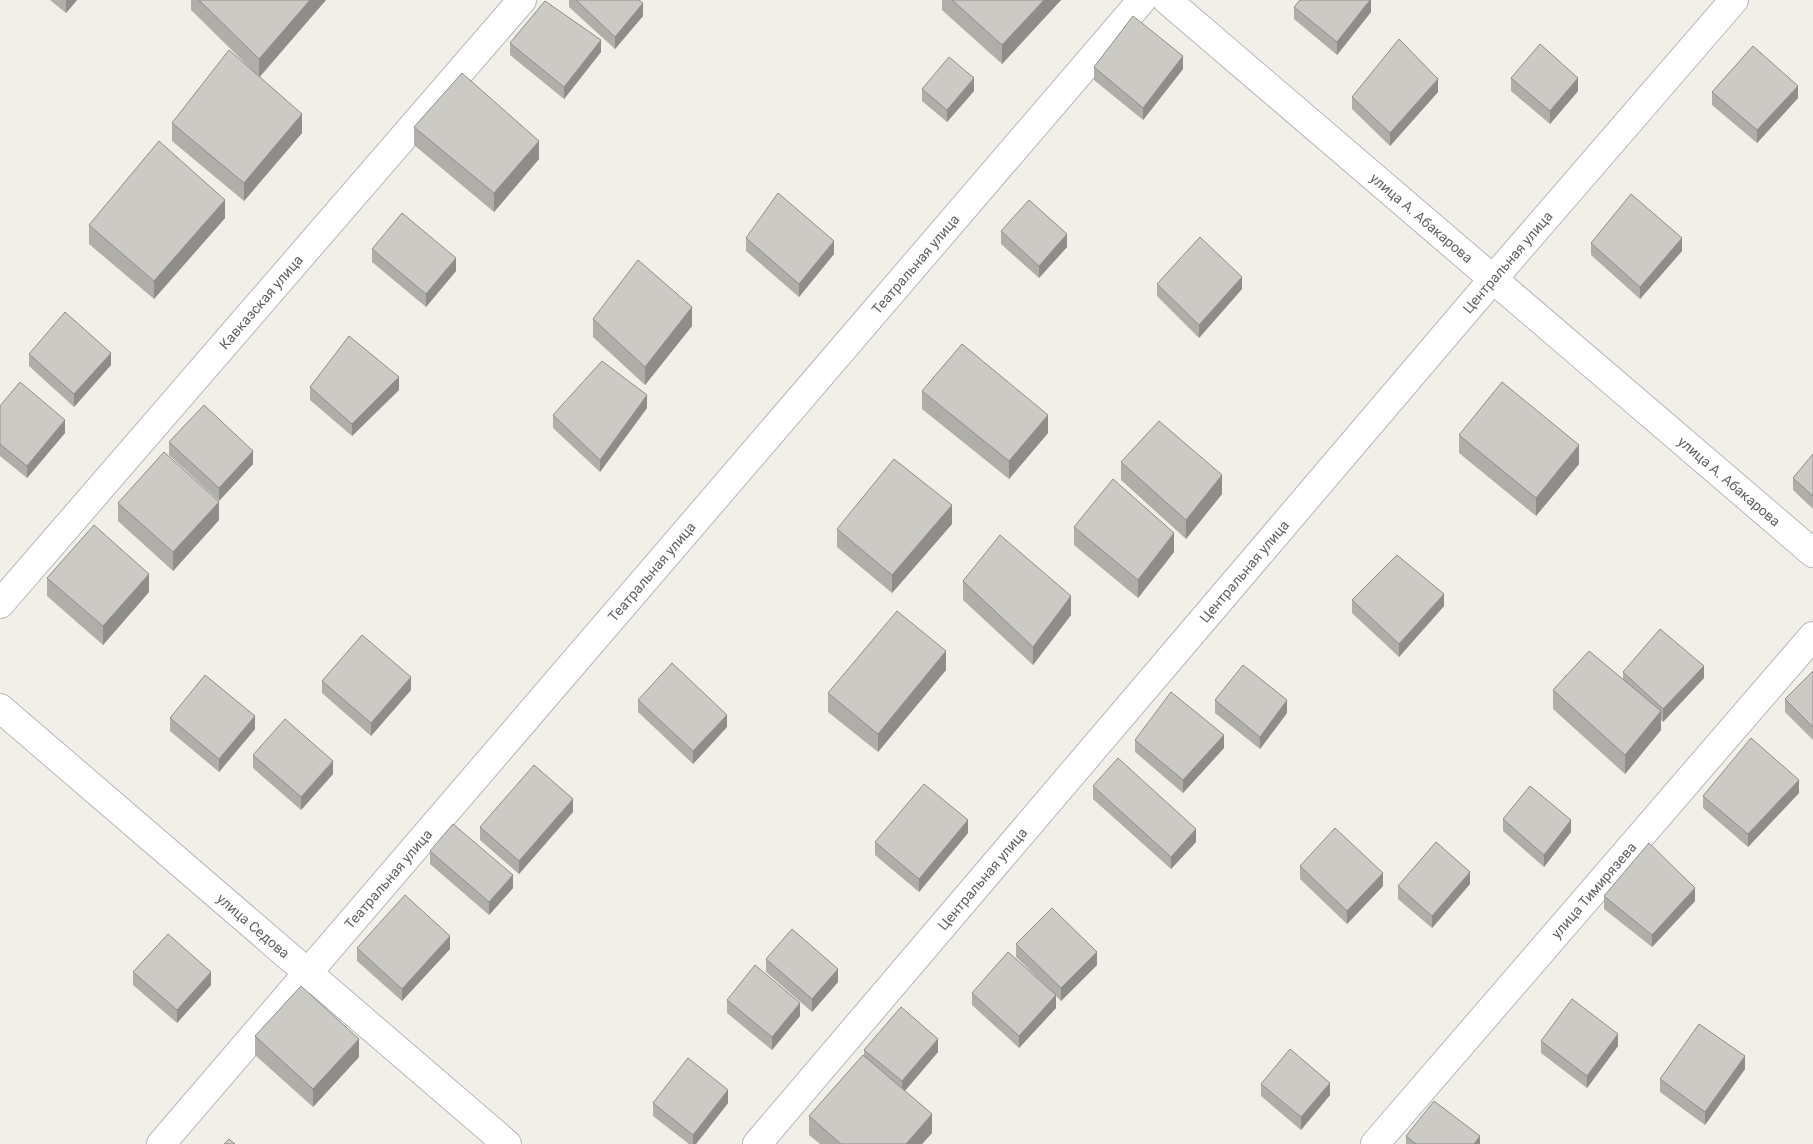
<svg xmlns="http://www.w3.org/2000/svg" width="1813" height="1144" font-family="Roboto,sans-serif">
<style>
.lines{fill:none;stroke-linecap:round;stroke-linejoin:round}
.minor-casing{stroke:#b5b8bc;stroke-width:30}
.minor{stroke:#fff;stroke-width:28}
.wall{fill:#afaea9}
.shaded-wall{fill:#8f8d8a}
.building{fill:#cccac5;stroke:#8f8d8a}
.labels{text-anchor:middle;stroke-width:4;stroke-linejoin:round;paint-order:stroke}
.street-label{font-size:14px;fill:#5f6368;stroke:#fff}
</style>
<rect width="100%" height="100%" fill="#f1efe8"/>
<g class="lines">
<g class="minor-casing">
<g id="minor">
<path id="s1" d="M 1167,0 L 1813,553"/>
<path id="s2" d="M 0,604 L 522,0"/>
<path id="s3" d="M 0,708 L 507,1144"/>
<path id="s4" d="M 161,1144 L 1142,0"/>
<path id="s5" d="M 757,1144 L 1493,279 L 1734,0"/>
<path id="s6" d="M 1375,1144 L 1813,636"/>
</g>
</g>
<use href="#minor" class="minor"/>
</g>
<path class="wall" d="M 50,0 L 77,0 L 66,13 Z
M 191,0 L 326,0 L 260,77 L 302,133 L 244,201 L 172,141 L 172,123 L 252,70 L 191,10 Z
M 569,0 L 639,0 L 643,16 L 615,49 L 569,7 Z
M 942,0 L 1061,0 L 1002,64 L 942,10 Z
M 1371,0 L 1371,12 L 1337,55 L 1294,19 L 1294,7 Z
M 510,43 L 601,52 L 564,99 L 510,55 Z
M 1094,67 L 1183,69 L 1143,120 L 1094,80 Z
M 1511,78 L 1578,91 L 1550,124 L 1511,91 Z
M 922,89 L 974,91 L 947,122 L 922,101 Z
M 1438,92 L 1390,146 L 1352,109 L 1352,97 Z
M 1712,92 L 1798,98 L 1757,143 L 1712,105 Z
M 414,127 L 539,159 L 494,212 L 414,145 Z
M 225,218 L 154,299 L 89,244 L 89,225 Z
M 1001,231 L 1067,247 L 1039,278 L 1001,244 Z
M 746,238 L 834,254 L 799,297 L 746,251 Z
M 1591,243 L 1682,251 L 1640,299 L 1591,255 Z
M 372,249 L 456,271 L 426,307 L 372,262 Z
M 1157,284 L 1242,289 L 1199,338 L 1157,296 Z
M 593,319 L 692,326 L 645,385 L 593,337 Z
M 29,354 L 111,365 L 74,407 L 29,366 Z
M 310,387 L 399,390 L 352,436 L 310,400 Z
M 922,391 L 1048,433 L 1009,479 L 922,409 Z
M 0,406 L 65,433 L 27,478 L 0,456 Z
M 647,408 L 600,472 L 553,428 L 553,415 Z
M 1459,435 L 1579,464 L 1536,516 L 1459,453 Z
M 169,442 L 253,464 L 219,501 L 169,455 Z
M 1813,454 L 1813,509 L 1793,490 L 1793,478 Z
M 1121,462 L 1222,494 L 1186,539 L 1121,480 Z
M 118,503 L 219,520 L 173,571 L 118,521 Z
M 952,524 L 892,593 L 837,547 L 837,529 Z
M 1074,527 L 1174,552 L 1138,598 L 1074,545 Z
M 47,578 L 149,592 L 103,645 L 47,596 Z
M 963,581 L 1071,615 L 1033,665 L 963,600 Z
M 1352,600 L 1444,606 L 1399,657 L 1352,613 Z
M 946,670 L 878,752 L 828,712 L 828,693 Z
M 1813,671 L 1813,740 L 1785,712 L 1785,699 Z
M 1623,672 L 1704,678 L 1663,722 L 1661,720 L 1661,730 L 1625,774 L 1553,709 L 1553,690 L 1623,679 Z
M 322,681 L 411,690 L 371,736 L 322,693 Z
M 638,700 L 727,727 L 693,764 L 638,712 Z
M 1215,700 L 1287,713 L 1260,749 L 1215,713 Z
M 170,718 L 255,729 L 219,772 L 170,731 Z
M 1135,740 L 1224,748 L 1183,793 L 1135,752 Z
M 253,755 L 333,774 L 301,810 L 253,768 Z
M 1093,786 L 1196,842 L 1171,869 L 1093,799 Z
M 1799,793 L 1748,847 L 1703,808 L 1703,796 Z
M 573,812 L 519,874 L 480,840 L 480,827 Z
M 1503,819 L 1571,832 L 1544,867 L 1503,831 Z
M 968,833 L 919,892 L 875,855 L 875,842 Z
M 430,851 L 513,888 L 489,915 L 430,864 Z
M 1300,866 L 1383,886 L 1347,924 L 1300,879 Z
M 1470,884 L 1432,928 L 1398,899 L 1398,886 Z
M 1604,896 L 1695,901 L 1652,947 L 1604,909 Z
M 1016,944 L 1097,965 L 1061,1001 L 1056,996 L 1056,1008 L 1019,1048 L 972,1005 L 972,993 L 1047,987 L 1016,957 Z
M 357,948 L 450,949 L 402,1001 L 357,961 Z
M 766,959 L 838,982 L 812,1012 L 766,972 Z
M 133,972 L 211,985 L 177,1023 L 133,985 Z
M 727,1000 L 800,1016 L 772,1050 L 727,1013 Z
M 255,1036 L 359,1057 L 313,1107 L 255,1055 Z
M 1541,1041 L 1618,1046 L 1587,1088 L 1541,1053 Z
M 864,1050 L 938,1052 L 905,1091 L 932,1133 L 922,1144 L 820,1144 L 809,1135 L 809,1116 L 864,1055 Z
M 1745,1069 L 1705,1125 L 1660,1092 L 1660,1079 Z
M 1261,1084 L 1330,1095 L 1301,1130 L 1261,1096 Z
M 653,1103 L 728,1103 L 696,1144 L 689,1144 L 653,1116 Z
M 1406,1136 L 1480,1144 L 1406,1144 Z"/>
<path class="shaded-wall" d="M 66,0 L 77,0 L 66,13 Z
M 310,0 L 326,0 L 259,77 L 259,59 Z
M 1044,0 L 1061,0 L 1002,64 L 1002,45 Z
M 1370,0 L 1371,0 L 1371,12 L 1337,55 L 1337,42 Z
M 643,3 L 643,16 L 615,49 L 615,37 Z
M 601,40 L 601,52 L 564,99 L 564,87 Z
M 1183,56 L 1183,69 L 1143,120 L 1143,108 Z
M 974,78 L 974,91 L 947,122 L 947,110 Z
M 1578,78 L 1578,91 L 1550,124 L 1550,111 Z
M 1438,79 L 1438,92 L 1390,146 L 1390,133 Z
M 1798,86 L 1798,98 L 1757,143 L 1757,130 Z
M 302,114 L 302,133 L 244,201 L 244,183 Z
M 539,141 L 539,159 L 494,212 L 494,193 Z
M 225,200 L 225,218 L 154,299 L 154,281 Z
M 1067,234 L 1067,247 L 1039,278 L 1039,266 Z
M 1682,238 L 1682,251 L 1640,299 L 1640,287 Z
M 834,241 L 834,254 L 799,297 L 799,284 Z
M 456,258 L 456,271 L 426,307 L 426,294 Z
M 1242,277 L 1242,289 L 1199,338 L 1199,325 Z
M 692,307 L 692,326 L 645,385 L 645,367 Z
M 111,353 L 111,365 L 74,407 L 74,394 Z
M 399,377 L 399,390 L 352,436 L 352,424 Z
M 647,395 L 647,408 L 600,472 L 600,460 Z
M 1048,415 L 1048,433 L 1009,479 L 1009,461 Z
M 65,420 L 65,433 L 27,478 L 27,466 Z
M 1579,445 L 1579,464 L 1536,516 L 1536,498 Z
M 253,451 L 253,464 L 219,501 L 219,488 Z
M 1222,475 L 1222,494 L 1186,539 L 1186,520 Z
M 219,502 L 219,520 L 173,571 L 173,552 Z
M 952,505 L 952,524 L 892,593 L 892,575 Z
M 1174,533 L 1174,552 L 1138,598 L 1138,580 Z
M 149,574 L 149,592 L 103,645 L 103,626 Z
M 1444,594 L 1444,606 L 1399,657 L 1399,644 Z
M 1071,596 L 1071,615 L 1033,665 L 1033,647 Z
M 946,651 L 946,670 L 878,752 L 878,734 Z
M 1704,666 L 1704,678 L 1663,722 L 1663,709 Z
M 411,677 L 411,690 L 371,736 L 371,723 Z
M 1287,700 L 1287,713 L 1260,749 L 1260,737 Z
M 1661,711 L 1661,730 L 1625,774 L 1625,755 Z
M 727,715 L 727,727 L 693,764 L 693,751 Z
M 255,716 L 255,729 L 219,772 L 219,759 Z
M 1224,735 L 1224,748 L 1183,793 L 1183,780 Z
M 333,761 L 333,774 L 301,810 L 301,797 Z
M 1799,780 L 1799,793 L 1748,847 L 1748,834 Z
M 573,799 L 573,812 L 519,874 L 519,861 Z
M 968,820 L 968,833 L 919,892 L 919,879 Z
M 1571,820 L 1571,832 L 1544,867 L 1544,855 Z
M 1196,829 L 1196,842 L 1171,869 L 1171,857 Z
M 1470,872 L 1470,884 L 1432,928 L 1432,916 Z
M 1383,873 L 1383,886 L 1347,924 L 1347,911 Z
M 513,875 L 513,888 L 489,915 L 489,902 Z
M 1695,888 L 1695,901 L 1652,947 L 1652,935 Z
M 450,936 L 450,949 L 402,1001 L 402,989 Z
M 1097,952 L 1097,965 L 1061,1001 L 1061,988 Z
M 838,969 L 838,982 L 812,1012 L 812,999 Z
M 211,972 L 211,985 L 177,1023 L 177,1010 Z
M 1056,995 L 1056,1008 L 1019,1048 L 1019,1036 Z
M 800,1003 L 800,1016 L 772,1050 L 772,1037 Z
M 1618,1034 L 1618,1046 L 1587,1088 L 1587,1076 Z
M 359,1039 L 359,1057 L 313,1107 L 313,1089 Z
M 938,1039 L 938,1052 L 902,1094 L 902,1081 Z
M 1745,1056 L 1745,1069 L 1705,1125 L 1705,1112 Z
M 1330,1083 L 1330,1095 L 1301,1130 L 1301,1117 Z
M 728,1090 L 728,1103 L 696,1144 L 693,1144 L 693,1135 Z
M 932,1114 L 932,1133 L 922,1144 L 906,1144 Z
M 1480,1136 L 1480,1144 L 1474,1144 Z"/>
<path class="building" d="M 199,0 L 310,0 L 259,59 Z
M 576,0 L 639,0 L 643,3 L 615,37 Z
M 952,0 L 1044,0 L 1002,45 Z
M 1300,0 L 1370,0 L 1337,42 L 1294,7 Z
M 545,1 L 601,40 L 564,87 L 510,43 Z
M 1133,16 L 1183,56 L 1143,108 L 1094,67 Z
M 1399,39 L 1438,79 L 1390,133 L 1352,97 Z
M 1540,44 L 1578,78 L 1550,111 L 1511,78 Z
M 1753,46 L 1798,86 L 1757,130 L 1712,92 Z
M 229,50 L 302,114 L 244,183 L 172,123 Z
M 949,57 L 974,78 L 947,110 L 922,89 Z
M 462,73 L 539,141 L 494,193 L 414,127 Z
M 159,141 L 225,200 L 154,281 L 89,225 Z
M 778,193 L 834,241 L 799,284 L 746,238 Z
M 1631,194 L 1682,238 L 1640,287 L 1591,243 Z
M 1029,200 L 1067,234 L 1039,266 L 1001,231 Z
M 402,213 L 456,258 L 426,294 L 372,249 Z
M 1200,237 L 1242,277 L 1199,325 L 1157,284 Z
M 638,260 L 692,307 L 645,367 L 593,319 Z
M 65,312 L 111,353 L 74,394 L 29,354 Z
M 349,336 L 399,377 L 352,424 L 310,387 Z
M 962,344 L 1048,415 L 1009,461 L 922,391 Z
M 602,361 L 647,395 L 600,460 L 553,415 Z
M 20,382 L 65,420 L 27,466 L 0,444 L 0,406 Z
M 1502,382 L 1579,445 L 1536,498 L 1459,435 Z
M 204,405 L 253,451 L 219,488 L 169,442 Z
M 1159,421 L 1222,475 L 1186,520 L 1121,462 Z
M 164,452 L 219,502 L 173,552 L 118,503 Z
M 1813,454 L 1813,496 L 1793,478 Z
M 894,459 L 952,505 L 892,575 L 837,529 Z
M 1113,479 L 1174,533 L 1138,580 L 1074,527 Z
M 94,525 L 149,574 L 103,626 L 47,578 Z
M 1000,535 L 1071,596 L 1033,647 L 963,581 Z
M 1397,555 L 1444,594 L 1399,644 L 1352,600 Z
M 897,611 L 946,651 L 878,734 L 828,693 Z
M 1660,629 L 1704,666 L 1663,709 L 1623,672 Z
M 362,635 L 411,677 L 371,723 L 322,681 Z
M 1589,651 L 1661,711 L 1625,755 L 1553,690 Z
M 672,663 L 727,715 L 693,751 L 638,700 Z
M 1243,665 L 1287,700 L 1260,737 L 1215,700 Z
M 1813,671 L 1813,727 L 1785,699 Z
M 205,675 L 255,716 L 219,759 L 170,718 Z
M 1171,692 L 1224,735 L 1183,780 L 1135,740 Z
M 285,719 L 333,761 L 301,797 L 253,755 Z
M 1751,738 L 1799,780 L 1748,834 L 1703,796 Z
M 1118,758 L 1196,829 L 1171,857 L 1093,786 Z
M 534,765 L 573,799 L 519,861 L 480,827 Z
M 924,784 L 968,820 L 919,879 L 875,842 Z
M 1530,786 L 1571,820 L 1544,855 L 1503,819 Z
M 453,824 L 513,875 L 489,902 L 430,851 Z
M 1335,828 L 1383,873 L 1347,911 L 1300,866 Z
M 1436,842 L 1470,872 L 1432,916 L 1398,886 Z
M 1649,843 L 1695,888 L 1652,935 L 1604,896 Z
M 405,895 L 450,936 L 402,989 L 357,948 Z
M 1052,908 L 1097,952 L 1061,988 L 1016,944 Z
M 792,929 L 838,969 L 812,999 L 766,959 Z
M 168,934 L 211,972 L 177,1010 L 133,972 Z
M 1008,952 L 1056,995 L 1019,1036 L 972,993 Z
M 755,965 L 800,1003 L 772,1037 L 727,1000 Z
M 301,986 L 359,1039 L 313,1089 L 255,1036 Z
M 1572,999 L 1618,1034 L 1587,1076 L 1541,1041 Z
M 901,1007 L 938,1039 L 902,1081 L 864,1050 Z
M 1699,1024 L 1745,1056 L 1705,1112 L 1660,1079 Z
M 1290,1049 L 1330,1083 L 1301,1117 L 1261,1084 Z
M 863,1055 L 932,1114 L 906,1144 L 841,1144 L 809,1116 Z
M 688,1058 L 728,1090 L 693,1135 L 653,1103 Z
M 1434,1101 L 1480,1136 L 1474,1144 L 1416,1144 L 1406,1136 Z
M 229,1139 L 235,1144 L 224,1144 Z"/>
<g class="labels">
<g class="street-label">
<text dy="5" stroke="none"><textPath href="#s1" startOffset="335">улица А. Абакарова</textPath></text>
<text dy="5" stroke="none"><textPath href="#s5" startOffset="1158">Центральная улица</textPath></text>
<text dy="5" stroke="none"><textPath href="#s4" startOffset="1159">Театральная улица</textPath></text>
<text dy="5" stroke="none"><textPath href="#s2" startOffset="399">Кавказская улица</textPath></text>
<text dy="5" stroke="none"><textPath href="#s1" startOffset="740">улица А. Абакарова</textPath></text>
<text dy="5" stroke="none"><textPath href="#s5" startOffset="752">Центральная улица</textPath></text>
<text dy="5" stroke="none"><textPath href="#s4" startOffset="754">Театральная улица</textPath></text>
<text dy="5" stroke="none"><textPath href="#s4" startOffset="349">Театральная улица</textPath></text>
<text dy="5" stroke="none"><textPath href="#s5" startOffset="348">Центральная улица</textPath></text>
<text dy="5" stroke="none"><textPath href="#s6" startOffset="335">улица Тимирязева</textPath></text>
<text dy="5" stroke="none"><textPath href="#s3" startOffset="334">улица Седова</textPath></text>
</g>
</g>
</svg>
